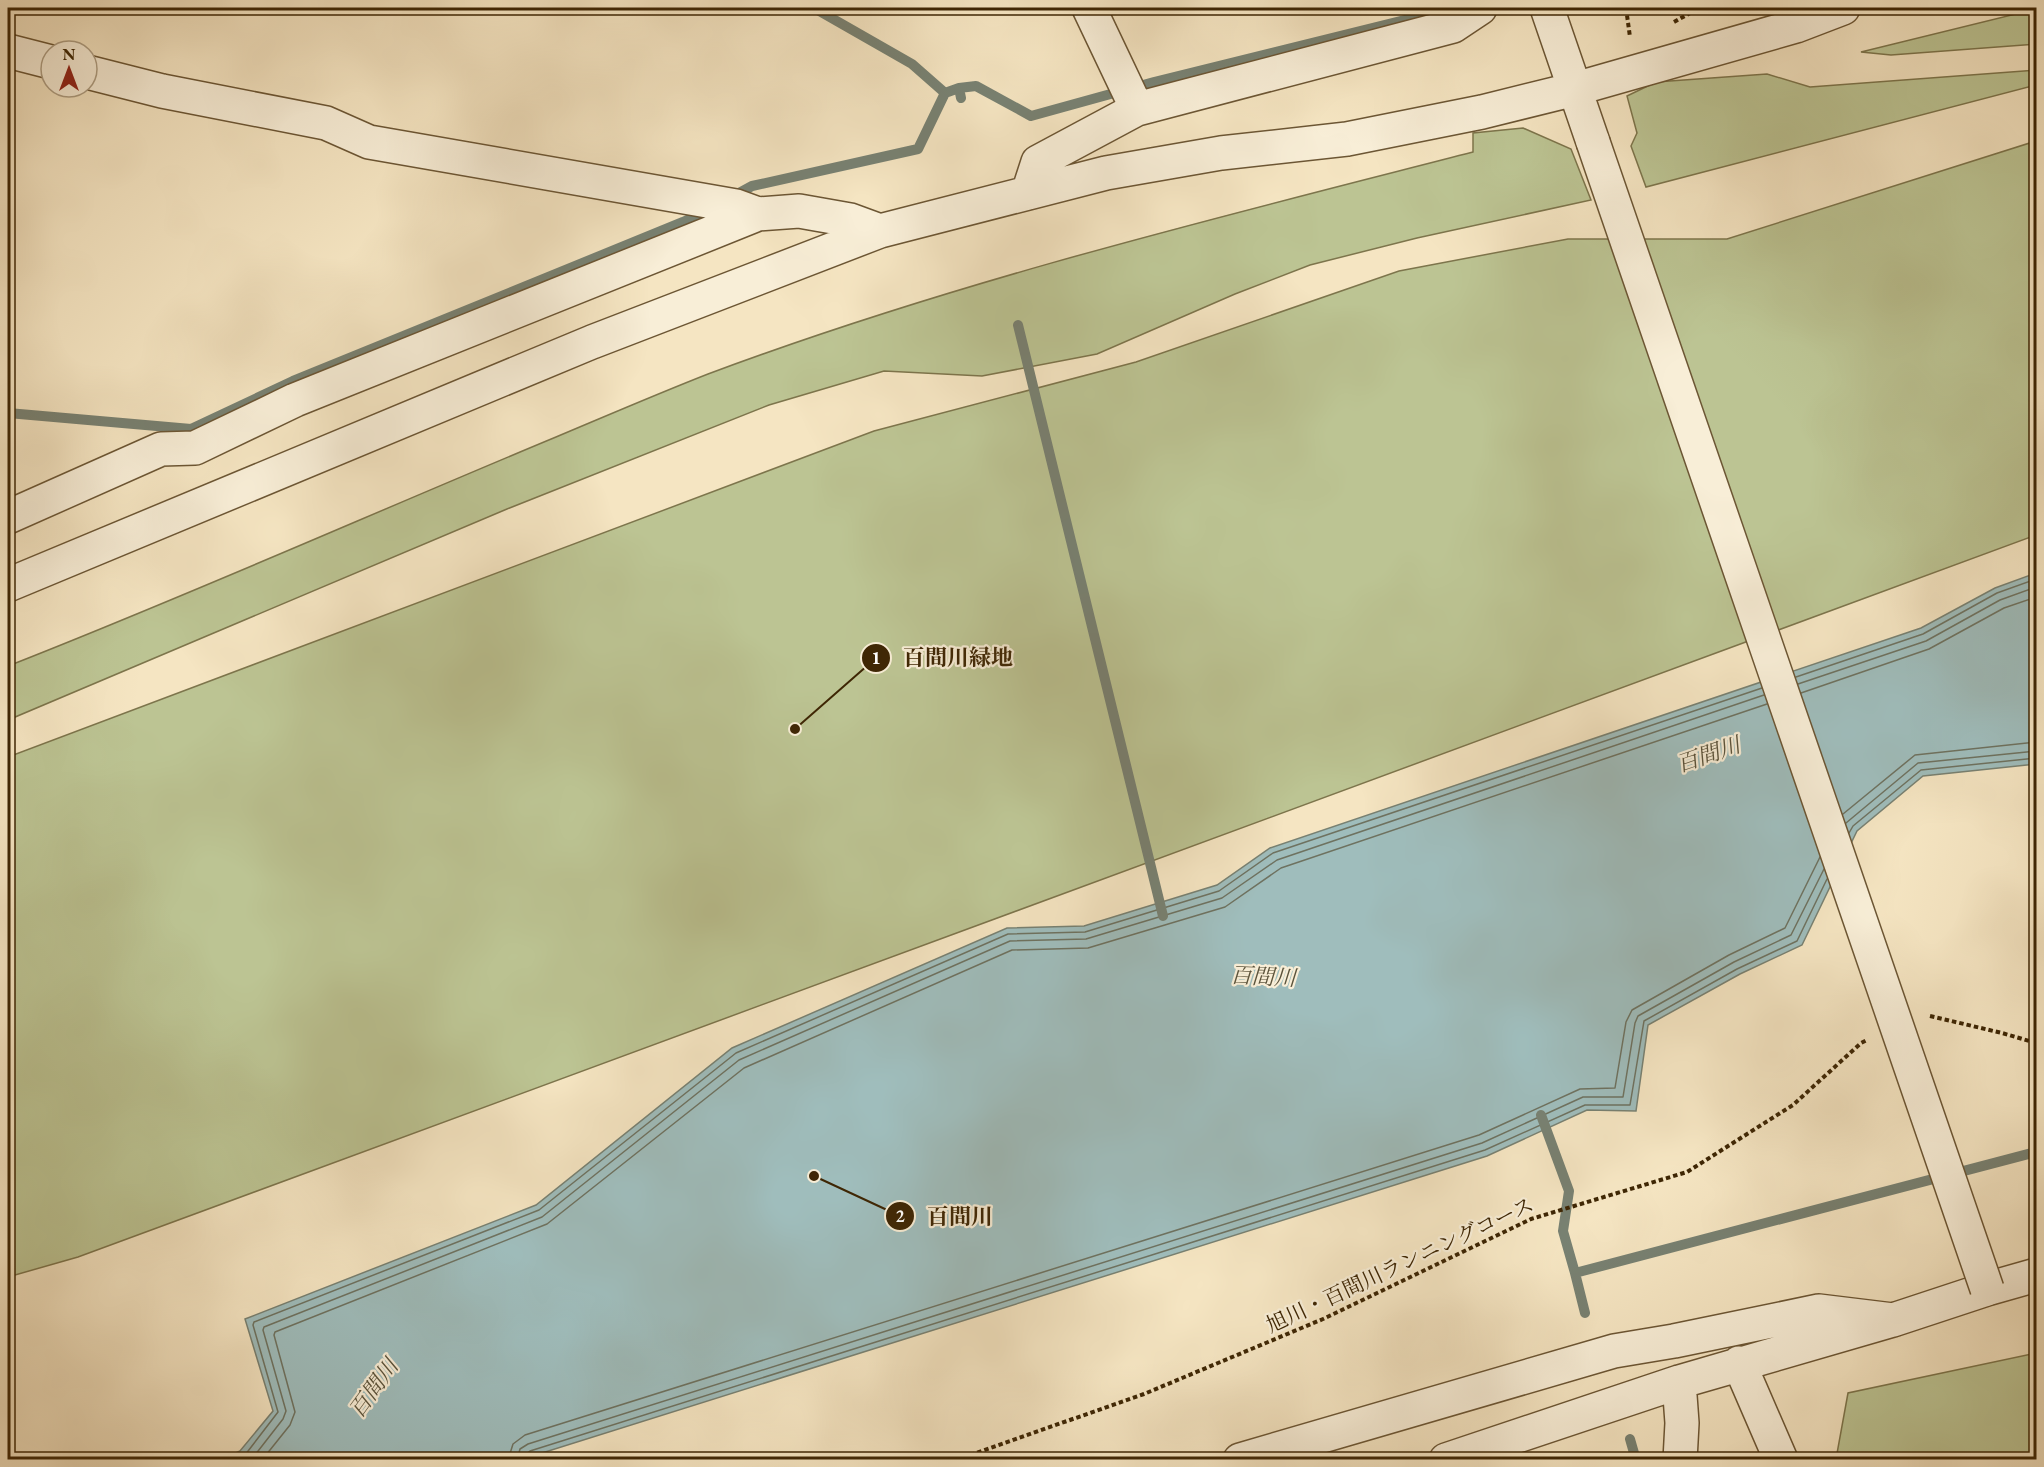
<svg xmlns="http://www.w3.org/2000/svg" width="2044" height="1467" font-family="'EB Garamond','Noto Serif JP',serif">
<style>
.green{fill:#bcc493;stroke:#7d754c;stroke-width:1.5}
.water{fill:#9fbdbc;stroke:#788172;stroke-width:1.5}
.lines{fill:none;stroke-linecap:round;stroke-linejoin:round}
.shore{stroke:#6e7260;stroke-width:1.5}
.stream{stroke:#788172;stroke-width:10}
.minor-casing{stroke:#6c5634;stroke-width:36}
.path{stroke:#3e2604;stroke-width:4;stroke-dasharray:4.5 3;stroke-linecap:butt}
.minor{stroke:#f8eed7;stroke-width:33}
.minor-bridge-casing{stroke:#6c5634;stroke-width:36;stroke-linecap:butt}
.minor-bridge{stroke:#f8eed7;stroke-width:33}
.labels{text-anchor:middle;stroke-width:4.5;stroke-linejoin:round;paint-order:stroke}
.street-label{font-size:21px;fill:#3e2604;stroke:#f8eed7}
.water-label{font-size:22px;font-style:italic;fill:#5b533b;stroke:#f8eed7}
.leader{fill:none;stroke:#3e2604;stroke-width:2}
.callout-dot{fill:#3e2604;stroke:#f8eed7;stroke-width:2}
.mark-label{font-size:18px;text-anchor:middle;font-weight:bold;fill:#fff}
.callout-label{font-size:22px;text-anchor:middle;font-weight:bold;fill:#3e2604;stroke:#f8eed7;stroke-width:4.5;stroke-linejoin:round;paint-order:stroke}
</style>
<rect width="100%" height="100%" fill="#f5e5c2"/>
<filter id="stains"><feTurbulence type="fractalNoise" baseFrequency=".00333" numOctaves="4"/><feColorMatrix values="0 0 0 0 .2 0 0 0 0 .09 0 0 0 0 .02 0 0 0 .5 -.17"/></filter>
<radialGradient id="worn" r=".72"><stop offset=".6" stop-color="#630" stop-opacity="0"/><stop offset="1" stop-color="#630" stop-opacity=".3"/></radialGradient>
<path class="green" d="M 2036,9 L 2036,44 L 1891,55 L 1861,52 Z
M 2036,70 L 2036,85 L 1646,187 L 1631,146 L 1637,133 L 1627,96 L 1656,82 L 1767,74 L 1810,87 Z
M 1523,128 L 1571,149 L 1591,200 L 1417,238 L 1310,265 L 1235,294 L 1097,354 L 982,376 L 884,371 L 769,405 L 507,509 L 8,720 L 8,666 C 192,594 373,513 556,437 C 606,416 657,394 708,374 C 957,281 1216,218 1473,152 L 1473,133 Z
M 2036,141 L 2036,535 L 78,1257 L 8,1277 L 8,757 L 874,431 L 1136,362 L 1399,271 L 1568,239 L 1727,239 Z
M 2036,1353 L 2036,1459 L 1836,1459 L 1848,1393 Z"/>
<path class="water" d="M 2036,573 L 2036,764 L 1923,776 L 1857,831 L 1802,945 L 1740,974 L 1648,1025 L 1636,1111 L 1587,1110 L 1487,1156 L 523,1459 L 221,1460 L 240,1451 L 273,1411 L 245,1319 L 536,1205 L 732,1048 L 1007,928 L 1084,926 L 1217,885 L 1270,848 L 1921,628 L 1995,588 Z"/>
<g class="lines">
<path class="shore" d="M 1796,677 L 1923,634 L 1997,593 L 2036,579
M 1798,684 L 1926,641 L 2000,600 L 2036,587
M 1801,693 L 1929,649 L 2004,608 L 2036,597
M 1843,814 L 1915,755 L 2036,742
M 1846,823 L 1918,763 L 2036,751
M 1849,833 L 1853,826 L 1921,770 L 2036,758
M 237,1460 L 245,1455 L 278,1412 L 253,1325 L 254,1322 L 539,1210 L 736,1053 L 1008,934 L 1085,932 L 1219,891 L 1273,853 L 1762,688
M 251,1460 L 283,1419 L 286,1411 L 263,1330 L 264,1327 L 542,1217 L 739,1060 L 1010,941 L 1086,939 L 1222,898 L 1277,860 L 1764,695
M 262,1460 L 290,1425 L 295,1412 L 274,1335 L 275,1332 L 547,1224 L 744,1068 L 1012,950 L 1088,948 L 1225,907 L 1281,868 L 1767,704
M 508,1460 L 513,1444 L 525,1435 L 1479,1135 L 1580,1089 L 1615,1088 L 1626,1022 L 1632,1010 L 1729,955 L 1785,928 L 1820,857
M 517,1460 L 520,1449 L 528,1444 L 1482,1143 L 1583,1097 L 1623,1097 L 1635,1023 L 1638,1016 L 1734,962 L 1791,935 L 1824,869
M 525,1460 L 526,1454 L 530,1451 L 1485,1150 L 1585,1105 L 1630,1105 L 1644,1021 L 1737,969 L 1797,941 L 1827,879"/>
<path class="stream" d="M 814,8 L 912,64 L 945,93
M 961,98 L 959,88 L 976,86 L 1031,116 L 1154,82 L 1449,9 L 1448,8
M 730,198 L 752,186 L 918,149 L 945,93 L 959,88
M 1018,325 L 1163,916
M 8,413 L 191,429 L 293,381 L 683,222 L 709,210
M 1541,1115 L 1569,1191 L 1563,1231 L 1575,1273
M 1585,1313 L 1575,1273 L 2036,1152
M 1630,1439 L 1636,1460"/>
<g class="minor-casing">
<path id="minor" d="M 1089,8 L 1137,109
M 1547,8 L 1593,142
M 8,51 L 51,62
M 87,72 L 162,91 L 326,123 L 369,142 L 736,206 L 758,214 L 799,211 L 850,220 L 880,231
M 1028,193 L 1038,162 L 1137,109 L 1453,26 L 1480,8
M 8,517 L 161,449 L 195,448 L 295,400 L 758,214
M 8,585 L 592,342 L 880,231 L 1106,173 L 1221,153 L 1347,139 L 1482,112 L 1575,89 L 1796,26 L 1843,8
M 1739,1363 L 1781,1460
M 1679,1382 L 1682,1423 L 1680,1460
M 1240,1460 L 1614,1351 L 1674,1341 L 1819,1311 L 1893,1320
M 1446,1460 L 1679,1382 L 1893,1320 L 1987,1289 L 2036,1275"/>
</g>
<path class="path" d="M 1626,8 L 1630,37
M 1674,22 L 1699,8
M 1930,1016 L 2002,1033 L 2036,1043
M 956,1460 L 1144,1394 L 1323,1319 L 1531,1219 L 1687,1172 L 1793,1105 L 1861,1043 L 1867,1040"/>
<use href="#minor" class="minor"/>
<g class="minor-bridge-casing">
<path id="minor-bridge" d="M 1593,142 L 1987,1289"/>
</g>
<use href="#minor-bridge" class="minor-bridge"/>
</g>
<g class="labels">
<g class="street-label">
<text transform="translate(1400 1265) rotate(-25)" y="7">旭川・百間川ランニングコース</text>
</g>
<g class="water-label">
<text transform="translate(1708 754) rotate(-19)" y="8">百間川</text>
<text transform="translate(1263 976) rotate(3)" y="8">百間川</text>
<text transform="translate(373 1388) rotate(-54)" y="8">百間川</text>
</g>
</g>
<path class="leader" d="M795 729L876 658M814 1176L900 1216"/>
<g class="callout-dot">
<circle cx="795" cy="729" r="6"/>
<circle cx="814" cy="1176" r="6"/>
<circle cx="876" cy="658" r="15"/>
<circle cx="900" cy="1216" r="15"/>
</g>
<g class="mark-label">
<text x="876" y="664">1</text>
<text x="900" y="1222">2</text>
</g>
<g class="callout-label">
<text x="958" y="665">百間川緑地</text>
<text x="960" y="1224">百間川</text>
</g>
<rect width="2044" height="1467" fill="none" stroke="#f5e5c2" stroke-width="30"/>
<rect x="9" y="9" width="2026" height="1449" fill="none" stroke="#3e2604" stroke-width="3"/>
<rect x="15" y="15" width="2014" height="1437" fill="none" stroke="#3e2604" stroke-width="1.5"/>
<g transform="translate(69 69)"><circle r="28" fill="#f8eed7" stroke="#ae9e83" stroke-width="1.5"/>
<path d="M0-4.5L10 22L0 15L-10 22Z" fill="#8f2418"/>
<text y="-9" font-size="16" font-weight="bold" text-anchor="middle" fill="#3e2604">N</text>
</g>
<rect width="100%" height="100%" filter="url(#stains)"/>
<rect width="100%" height="100%" fill="url(#worn)"/>
</svg>
